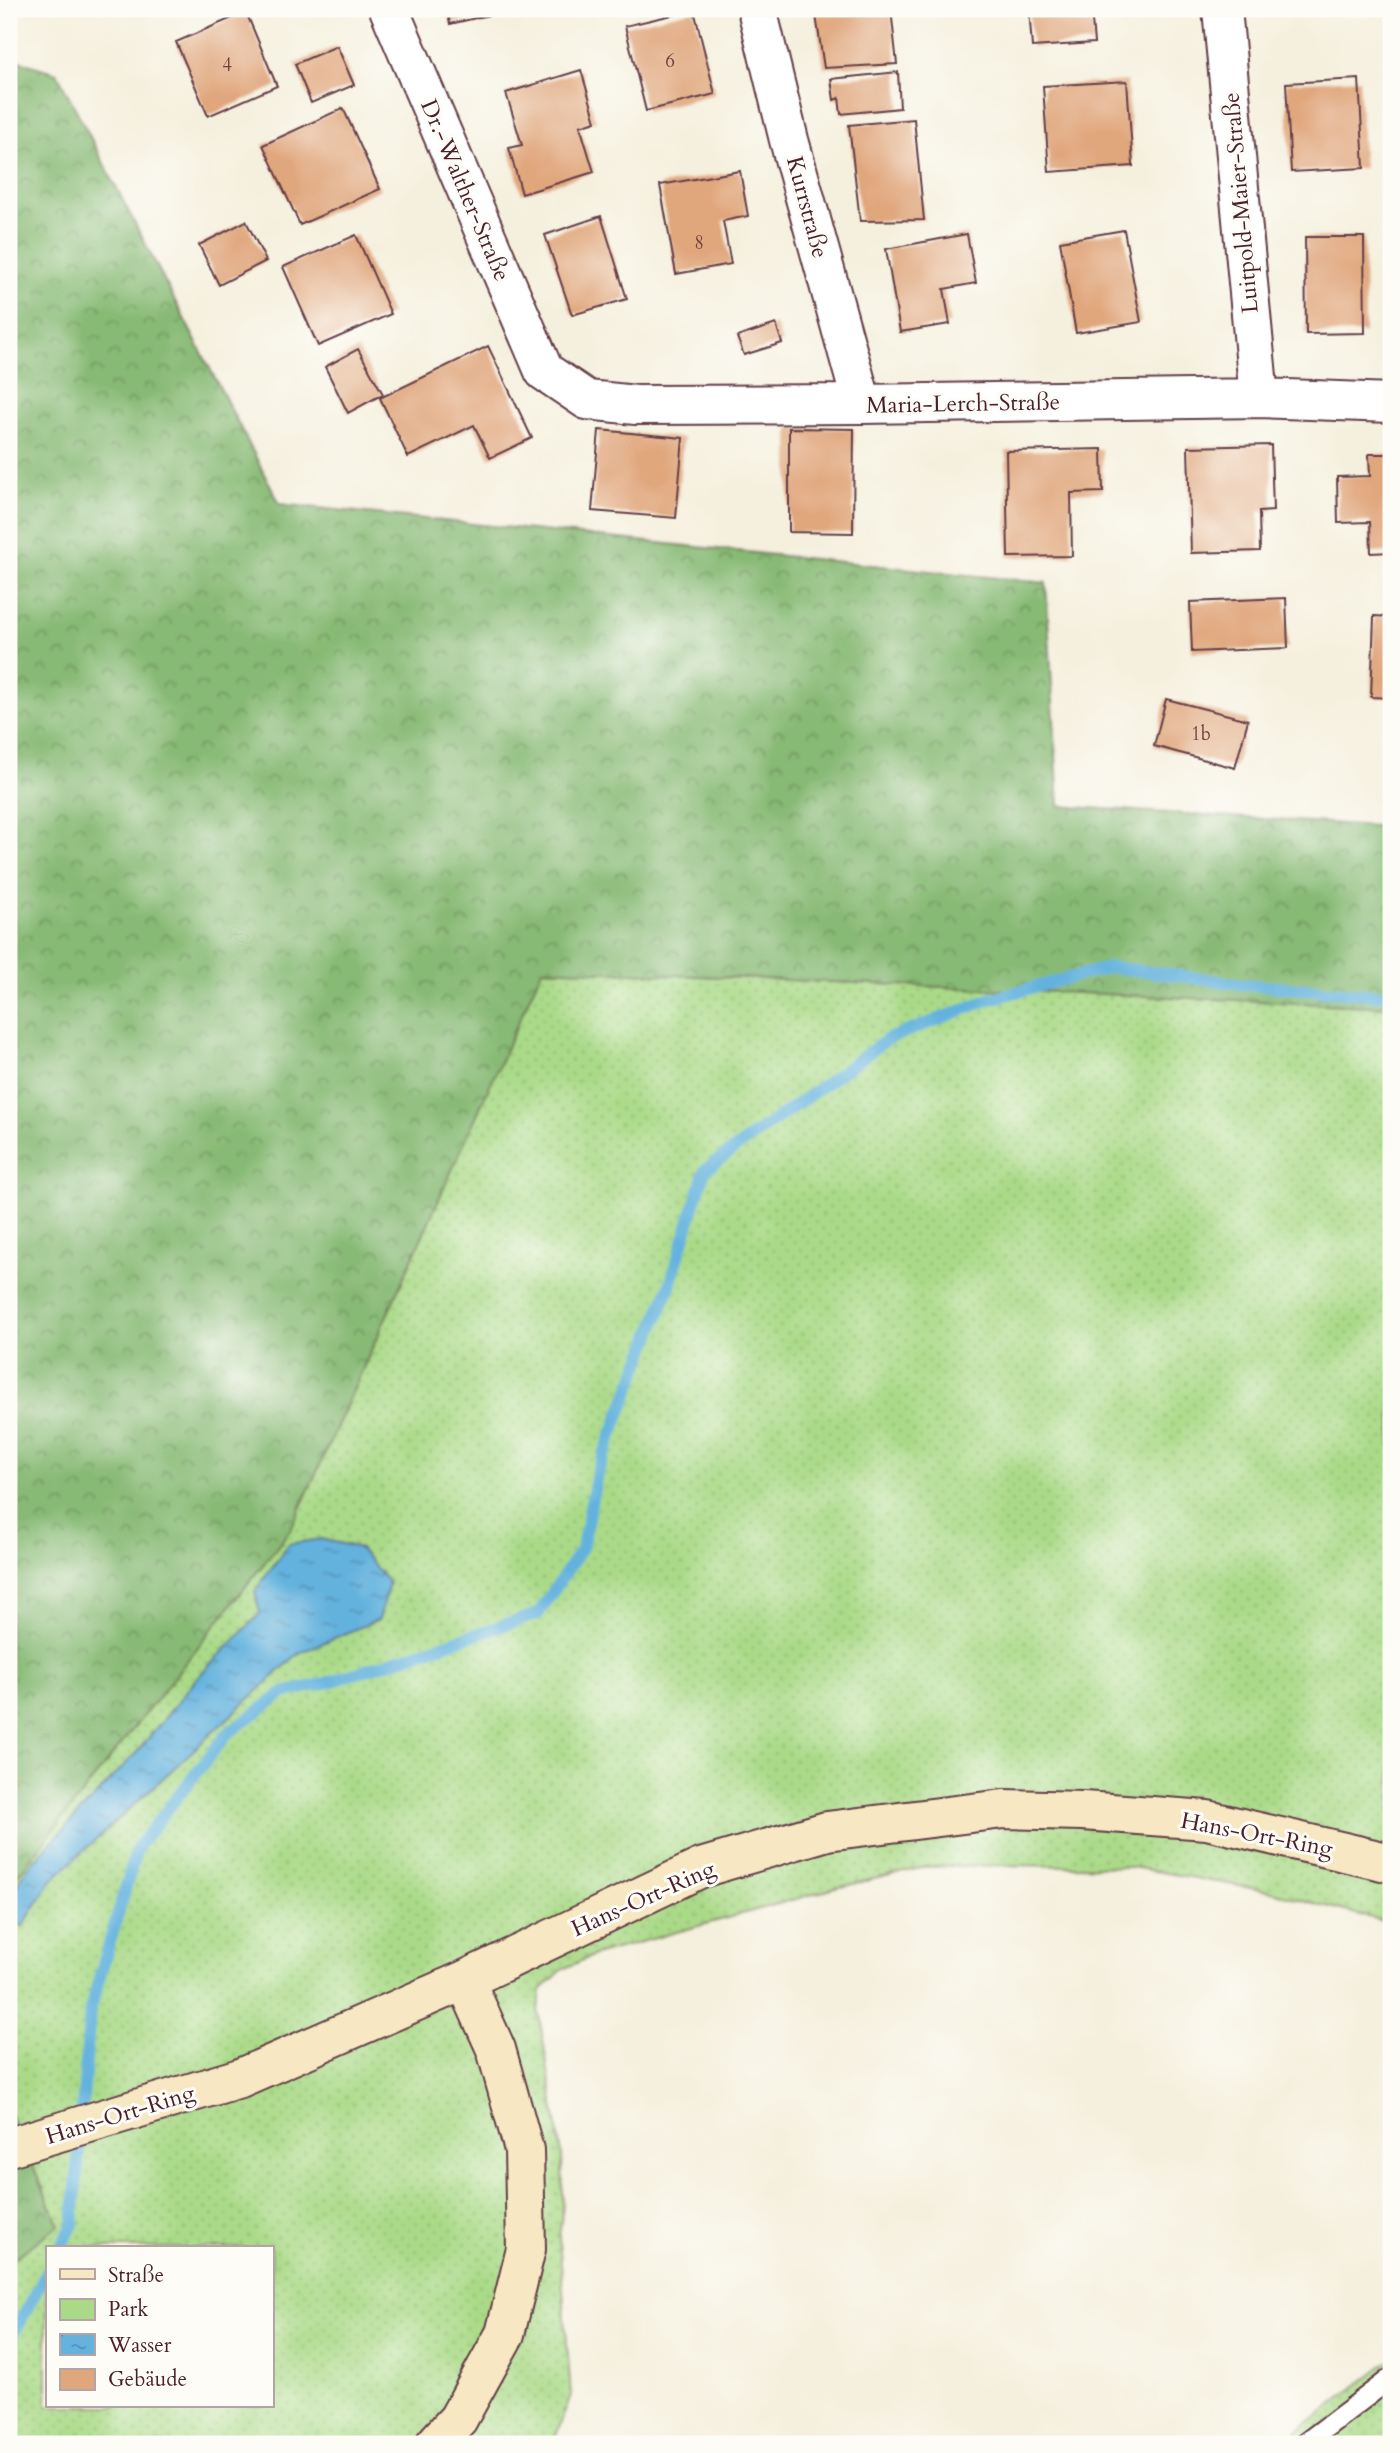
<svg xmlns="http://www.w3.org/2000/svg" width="1400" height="2453" font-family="Cardo,serif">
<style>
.green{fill:url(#green-dots);stroke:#7a7c5a;stroke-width:2;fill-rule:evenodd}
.forest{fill:url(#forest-crowns);stroke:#686c50;stroke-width:2}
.water{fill:url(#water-ripples);stroke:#576884;stroke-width:2}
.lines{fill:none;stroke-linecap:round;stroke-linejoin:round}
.stream{stroke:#64b2de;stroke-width:12}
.building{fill:#e0a67c}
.lane-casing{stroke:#643e46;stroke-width:23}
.street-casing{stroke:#643e46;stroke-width:42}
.secondary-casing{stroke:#643e46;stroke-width:42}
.lane{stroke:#fff;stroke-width:19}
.street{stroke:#fff;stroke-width:38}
.secondary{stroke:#f7e8c3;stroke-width:38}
.labels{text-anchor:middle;stroke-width:6;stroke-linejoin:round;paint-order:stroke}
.number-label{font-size:19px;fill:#70413f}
.street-label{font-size:23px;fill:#4a1f2b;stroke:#fdfcf7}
</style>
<defs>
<pattern id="green-dots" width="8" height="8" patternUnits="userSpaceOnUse" patternTransform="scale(1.75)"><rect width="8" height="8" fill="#aada88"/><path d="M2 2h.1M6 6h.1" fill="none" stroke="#94bb76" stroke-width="1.8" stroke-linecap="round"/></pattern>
<pattern id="forest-crowns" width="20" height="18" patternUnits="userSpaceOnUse" patternTransform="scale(1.75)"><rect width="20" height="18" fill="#87ba74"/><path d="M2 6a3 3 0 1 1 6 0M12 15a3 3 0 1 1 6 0" fill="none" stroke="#70975f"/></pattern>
<pattern id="water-ripples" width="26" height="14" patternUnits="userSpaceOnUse" patternTransform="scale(1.75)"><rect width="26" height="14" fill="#64b2de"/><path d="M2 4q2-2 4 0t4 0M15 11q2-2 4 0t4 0" fill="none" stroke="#5490b4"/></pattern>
</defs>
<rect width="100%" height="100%" fill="#fdfcf7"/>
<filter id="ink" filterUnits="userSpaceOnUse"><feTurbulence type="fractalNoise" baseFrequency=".0143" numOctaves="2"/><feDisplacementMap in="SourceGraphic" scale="14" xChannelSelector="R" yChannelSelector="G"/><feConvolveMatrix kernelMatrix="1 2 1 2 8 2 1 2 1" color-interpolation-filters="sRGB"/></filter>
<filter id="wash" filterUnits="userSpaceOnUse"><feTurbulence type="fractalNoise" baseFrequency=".00686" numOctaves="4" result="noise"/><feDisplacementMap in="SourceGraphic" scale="28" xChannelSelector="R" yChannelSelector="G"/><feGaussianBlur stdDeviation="1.57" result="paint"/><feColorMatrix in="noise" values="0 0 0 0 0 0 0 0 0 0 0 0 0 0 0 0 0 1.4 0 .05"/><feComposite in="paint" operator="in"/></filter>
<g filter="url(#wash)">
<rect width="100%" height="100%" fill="#f5f0de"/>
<path class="green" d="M 542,969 L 1391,1007 L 1391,1923 L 1268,1891 L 1132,1867 L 1007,1865 L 925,1867 L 828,1890 L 594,1955 L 563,1969 L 541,1990 L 538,2010 L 562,2155 L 563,2204 L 559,2238 L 571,2395 L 553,2444 L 9,2444 L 9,2262 L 59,2225 L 9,2112 L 9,1886 L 291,1529 ZM 47,2248 L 271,2248 L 271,2406 L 47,2406 Z
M 1391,2359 L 1391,2444 L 1281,2444 Z"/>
<path class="forest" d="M 9,58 L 57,73 L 280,504 L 1046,583 L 1059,806 L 1391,827 L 1391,1007 L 542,969 L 291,1529 L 9,1886 Z
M 9,2112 L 59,2225 L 9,2262 Z"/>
<path class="water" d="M 321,1539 L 359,1548 L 389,1583 L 379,1619 L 299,1653 L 51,1881 L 23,1926 L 9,1925 L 10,1896 L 28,1867 L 139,1750 L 196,1679 L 260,1614 L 255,1591 L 289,1544 Z"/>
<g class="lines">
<path class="stream" d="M 60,2248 L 73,2225 L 90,2010 L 137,1848 L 227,1734 L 283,1693 L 326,1683 L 538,1614 L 582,1548 L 597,1473 L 669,1288 L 705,1170 L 888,1039 L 990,999 L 1111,967 L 1242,984 L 1391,996
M 9,2342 L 47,2272"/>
</g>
<g id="blocks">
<path class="building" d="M 447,9 L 511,9 L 511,10 L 450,24 Z
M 815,9 L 891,9 L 897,64 L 824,68 Z
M 1029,9 L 1091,9 L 1094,43 L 1032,47 Z
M 694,10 L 715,94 L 646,111 L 625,26 Z
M 246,12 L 277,86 L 208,116 L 176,42 Z
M 337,46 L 354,85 L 311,103 L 295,64 Z
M 581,70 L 596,121 L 580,126 L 594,172 L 522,194 L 509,148 L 522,145 L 506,93 Z
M 898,72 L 900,108 L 841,114 L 839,98 L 834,100 L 831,79 Z
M 1359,79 L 1364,168 L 1291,172 L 1286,83 Z
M 1127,81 L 1133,166 L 1049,172 L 1043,86 Z
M 343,108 L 380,189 L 300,225 L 263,145 Z
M 914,119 L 924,220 L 860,221 L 849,125 Z
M 740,171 L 748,216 L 723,221 L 731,264 L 676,274 L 660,185 Z
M 601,216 L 627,299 L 572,315 L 545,235 Z
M 246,221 L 266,261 L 219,285 L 199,245 Z
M 1124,230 L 1141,322 L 1076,333 L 1060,241 Z
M 967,234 L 976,283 L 944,289 L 950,324 L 900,332 L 886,249 Z
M 356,235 L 391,314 L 318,346 L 283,267 Z
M 1305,237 L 1364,237 L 1365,333 L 1306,334 Z
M 776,324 L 782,343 L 744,355 L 737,337 Z
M 488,346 L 532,438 L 490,458 L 474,425 L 408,457 L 380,398 Z
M 358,349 L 383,394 L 348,413 L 325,367 Z
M 789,428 L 854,429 L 853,533 L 789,532 Z
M 599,430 L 683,438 L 676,518 L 592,511 Z
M 1271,445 L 1273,511 L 1259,512 L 1260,551 L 1191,553 L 1188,447 Z
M 1102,449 L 1103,492 L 1071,493 L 1072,556 L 1008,557 L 1006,451 Z
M 1369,454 L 1391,454 L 1391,552 L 1371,553 L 1370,522 L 1338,523 L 1337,477 L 1370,476 Z
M 1286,598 L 1288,648 L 1192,652 L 1190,602 Z
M 1374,616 L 1391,617 L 1391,698 L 1371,697 Z
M 1166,699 L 1248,720 L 1235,768 L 1154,746 Z"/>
</g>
</g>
<g filter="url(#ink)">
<use href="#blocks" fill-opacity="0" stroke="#643e46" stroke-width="2"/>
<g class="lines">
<g class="lane-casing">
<path id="lane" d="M 1304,2444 L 1391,2378"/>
</g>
<g class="street-casing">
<path id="street" d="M 389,9 L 544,371 L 587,400 L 636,405 L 862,404 L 1259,398 L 1391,403
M 757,9 L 789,140 L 862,404
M 1222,9 L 1259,398"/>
</g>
<g class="secondary-casing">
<path id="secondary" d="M 9,2147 L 240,2078 L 465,1980 L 701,1868 L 827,1831 L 1003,1809 L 1083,1811 L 1207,1820 L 1391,1863
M 435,2444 L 458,2419 L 505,2334 L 526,2249 L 524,2150 L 496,2049 L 465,1980"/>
</g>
<use href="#lane" class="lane"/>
<use href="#street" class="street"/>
<use href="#secondary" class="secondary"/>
</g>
</g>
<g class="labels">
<g class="number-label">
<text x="670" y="67">6</text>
<text x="227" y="71">4</text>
<text x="699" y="249">8</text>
<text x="1201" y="740">1b</text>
</g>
<g class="street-label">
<text transform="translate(466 190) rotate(67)" y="8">Dr.-Walther-Straße</text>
<text transform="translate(1240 203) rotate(-95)" y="8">Luitpold-Maier-Straße</text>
<text transform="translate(808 207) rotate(75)" y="8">Kurrstraße</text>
<text transform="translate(963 403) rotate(-1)" y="8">Maria-Lerch-Straße</text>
<text transform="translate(1257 1834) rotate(11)" y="8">Hans-Ort-Ring</text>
<text transform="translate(643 1898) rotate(-24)" y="8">Hans-Ort-Ring</text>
<text transform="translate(120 2114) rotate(-17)" y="8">Hans-Ort-Ring</text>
</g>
</g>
<rect width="1400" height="2453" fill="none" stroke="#fdfcf7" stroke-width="35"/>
<rect x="46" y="2246" width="228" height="161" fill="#fdfcf7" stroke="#b5a4a5" stroke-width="2"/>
<rect x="60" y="2269" width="35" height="10" fill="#f7e8c3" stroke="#b5a4a5" stroke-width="2"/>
<text x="108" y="2282" font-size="21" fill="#4a1f2b">Straße</text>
<rect x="60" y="2299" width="35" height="21" fill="#aada88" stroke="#b5a4a5" stroke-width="2"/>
<text x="108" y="2316" font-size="21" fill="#4a1f2b">Park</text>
<rect x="60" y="2334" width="35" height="21" fill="url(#water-ripples)" stroke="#b5a4a5" stroke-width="2"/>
<text x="108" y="2352" font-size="21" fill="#4a1f2b">Wasser</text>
<rect x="60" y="2369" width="35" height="21" fill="#e0a67c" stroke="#b5a4a5" stroke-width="2"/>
<text x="108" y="2386" font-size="21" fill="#4a1f2b">Gebäude</text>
</svg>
